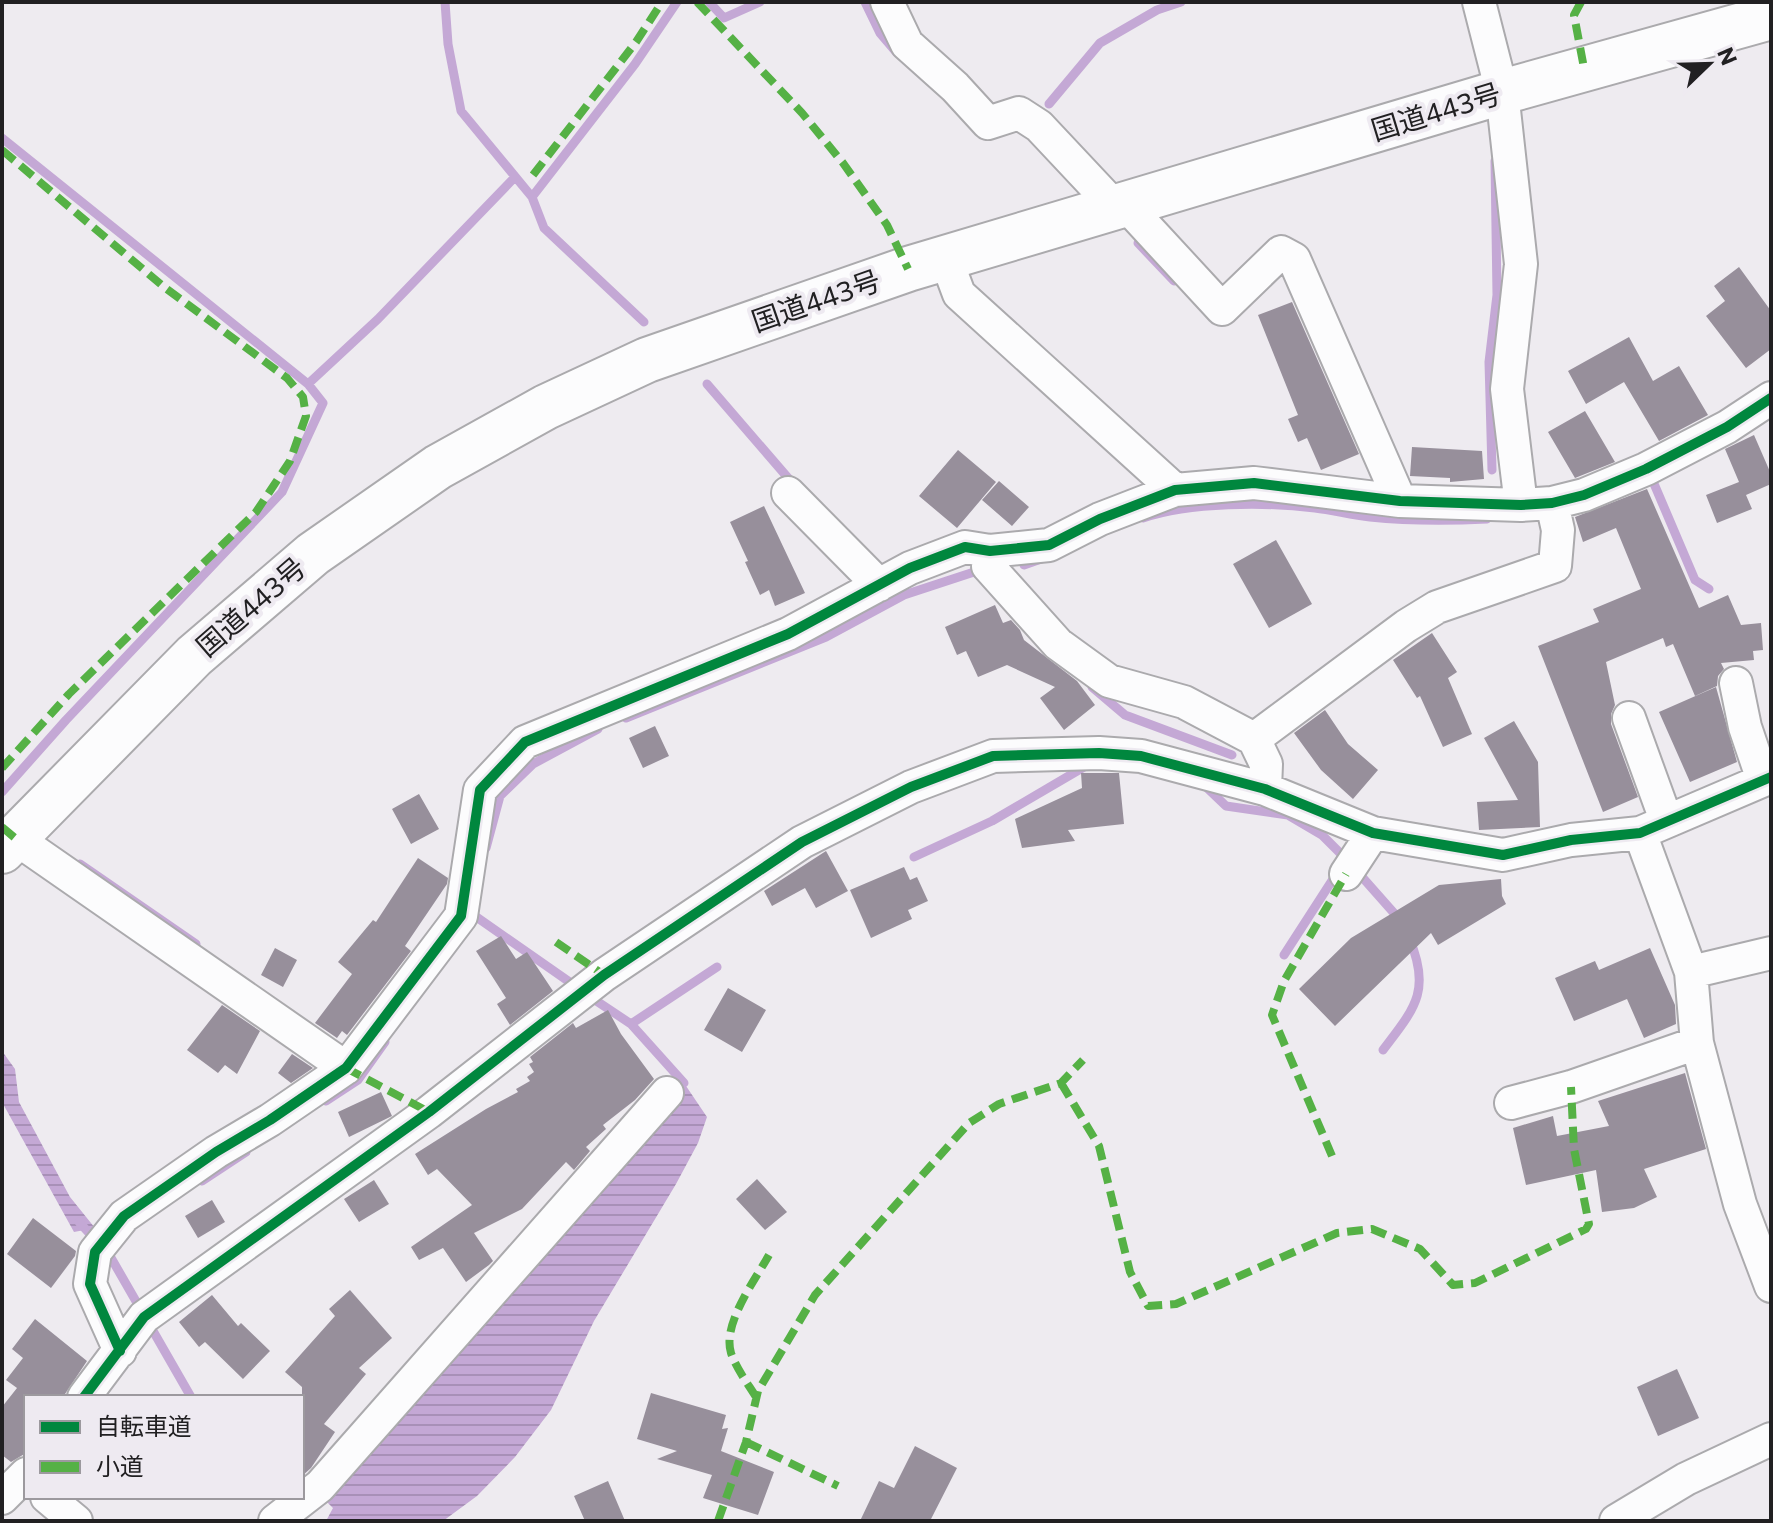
<svg xmlns="http://www.w3.org/2000/svg" width="1773" height="1523" font-family="Commissioner,'Noto Sans JP',sans-serif">
<style>
.water{fill:url(#water-rules)}
.lines{fill:none;stroke-linecap:round;stroke-linejoin:round}
.stream{stroke:#c4a8d5;stroke-width:9}
.building{fill:#978f9b}
.minor-casing{stroke:#abaaad;stroke-width:36}
.highway-casing{stroke:#abaaad;stroke-width:48}
.minor{stroke:#fcfcfd;stroke-width:32}
.highway{stroke:#fcfcfd;stroke-width:44}
.quiet{stroke:#55b145;stroke-width:8;stroke-dasharray:16 8;stroke-linecap:butt}
.cycleway-casing{stroke:#eeeaf1;stroke-width:15}
.cycleway{stroke:#00873e;stroke-width:10}
.labels{text-anchor:middle;stroke-width:8;stroke-linejoin:round;paint-order:stroke}
.street-label{font-size:28px;fill:#212022;stroke:#eeeaf1}
</style>
<defs>
<pattern id="water-rules" width="6" height="5" patternUnits="userSpaceOnUse" patternTransform="scale(2)"><rect width="6" height="5" fill="#c4a8d5"/><path d="M0 2.5h6" fill="none" stroke="#a890b7"/></pattern>
</defs>
<rect width="100%" height="100%" fill="#eeebf0"/>
<path class="water" d="M 2,1051 L 15,1069 L 19,1102 L 70,1197 L 95,1228 L 74,1232 L 2,1102 Z
M 684,1083 L 707,1117 L 698,1143 L 676,1184 L 594,1321 L 551,1410 L 515,1457 L 477,1496 L 443,1521 L 326,1521 L 333,1508 L 322,1497 Z"/>
<g class="lines">
<path class="stream" d="M 445,2 L 448,44 L 461,111 L 532,197 L 544,228 L 644,322
M 709,2 L 724,18 L 760,2
M 865,2 L 880,33 L 897,53
M 1049,104 L 1100,43 L 1157,10 L 1181,2
M 2,138 L 308,384 L 323,403 L 282,492 L 66,720 L 2,792
M 532,197 L 635,64 L 677,2
M 1138,243 L 1174,281
M 308,384 L 378,319 L 514,178
M 707,384 L 795,486
M 1492,470 L 1489,362 L 1497,295 L 1495,161
M 1652,479 L 1695,580 L 1709,589
M 1143,518 C 1190,502 1266,502 1315,508 C 1333,510 1351,515 1370,517 C 1408,521 1448,521 1487,519
M 1024,565 L 1041,559
M 1092,687 L 1125,715 L 1232,755
M 626,718 L 826,637 L 904,595 L 974,572 L 983,578
M 1204,785 L 1226,806 L 1288,815 L 1322,835 L 1346,859 L 1284,955
M 486,848 L 500,796 L 533,764 L 598,729
M 914,857 L 992,821 L 1089,764
M 80,864 L 196,944
M 1355,869 L 1401,921
M 475,916 L 571,983
M 595,1000 L 631,1024 L 684,1083
M 631,1024 L 717,967
M 1383,1050 C 1414,1009 1432,991 1409,938
M 326,1101 L 358,1080 L 385,1042
M 202,1181 L 246,1152
M 79,1222 L 110,1256 L 191,1397"/>
</g>
<path class="building" d="M 1739,267 L 1771,311 L 1771,349 L 1746,368 L 1706,316 L 1725,301 L 1714,286 Z
M 1292,302 L 1359,454 L 1321,470 L 1307,438 L 1298,442 L 1288,419 L 1298,415 L 1258,315 Z
M 1629,337 L 1653,381 L 1679,366 L 1708,415 L 1659,441 L 1624,382 L 1586,404 L 1568,371 Z
M 1585,411 L 1615,462 L 1575,478 L 1548,432 Z
M 1754,435 L 1771,474 L 1771,484 L 1746,495 L 1752,509 L 1717,523 L 1706,495 L 1739,482 L 1725,449 Z
M 1412,447 L 1482,451 L 1484,479 L 1450,482 L 1450,478 L 1410,476 Z
M 958,450 L 996,482 L 957,528 L 919,496 Z
M 999,481 L 1029,507 L 1012,526 L 982,500 Z
M 1647,489 L 1699,608 L 1728,595 L 1741,625 L 1761,623 L 1763,650 L 1753,651 L 1754,660 L 1721,663 L 1724,669 L 1718,676 L 1717,686 L 1695,696 L 1673,644 L 1666,647 L 1663,638 L 1606,662 L 1615,705 L 1611,714 L 1611,724 L 1638,797 L 1603,812 L 1538,646 L 1599,622 L 1593,609 L 1641,589 L 1616,528 L 1583,542 L 1575,517 Z
M 764,506 L 805,593 L 775,606 L 769,590 L 760,595 L 745,562 L 748,561 L 730,522 Z
M 1276,540 L 1312,604 L 1269,628 L 1233,564 Z
M 995,605 L 1003,623 L 1011,620 L 1020,630 L 1024,640 L 1077,681 L 1095,705 L 1064,730 L 1040,698 L 1055,687 L 1007,665 L 978,677 L 966,651 L 957,655 L 945,627 Z
M 1432,633 L 1457,672 L 1448,678 L 1472,734 L 1443,747 L 1420,696 L 1417,698 L 1393,660 Z
M 1716,687 L 1737,762 L 1690,782 L 1659,712 Z
M 1325,710 L 1348,744 L 1378,770 L 1353,799 L 1321,770 L 1294,733 Z
M 1514,721 L 1538,762 L 1540,827 L 1479,830 L 1477,802 L 1518,800 L 1484,738 Z
M 655,726 L 669,756 L 643,768 L 629,738 Z
M 1081,773 L 1119,773 L 1124,824 L 1068,830 L 1075,841 L 1022,848 L 1015,819 L 1082,788 Z
M 419,794 L 439,829 L 411,844 L 392,809 Z
M 826,851 L 848,891 L 816,908 L 805,888 L 772,906 L 764,891 Z
M 418,858 L 448,878 L 447,884 L 405,946 L 411,951 L 347,1035 L 342,1031 L 337,1038 L 315,1023 L 352,974 L 338,962 L 373,920 L 376,922 Z
M 904,867 L 910,880 L 917,877 L 928,901 L 908,910 L 912,919 L 871,938 L 850,890 Z
M 1501,879 L 1502,896 L 1506,904 L 1438,945 L 1431,933 L 1335,1026 L 1299,989 L 1351,938 L 1439,885 Z
M 501,936 L 516,959 L 527,952 L 553,991 L 510,1025 L 497,1004 L 506,998 L 476,951 Z
M 275,948 L 297,960 L 283,987 L 261,975 Z
M 1650,948 L 1675,1005 L 1676,1024 L 1644,1038 L 1627,999 L 1574,1021 L 1555,978 L 1595,961 L 1599,970 Z
M 728,988 L 766,1010 L 742,1052 L 704,1030 Z
M 222,1005 L 260,1031 L 237,1074 L 225,1065 L 218,1073 L 187,1050 Z
M 608,1010 L 621,1034 L 654,1079 L 635,1100 L 603,1125 L 606,1129 L 586,1147 L 590,1151 L 574,1170 L 566,1162 L 522,1209 L 474,1233 L 493,1261 L 489,1265 L 466,1282 L 443,1248 L 419,1260 L 411,1247 L 472,1205 L 437,1169 L 428,1175 L 415,1154 L 486,1109 L 518,1092 L 516,1089 L 530,1081 L 527,1077 L 534,1072 L 529,1064 L 533,1062 L 530,1057 L 573,1023 L 576,1028 Z
M 292,1054 L 313,1068 L 291,1083 L 278,1073 Z
M 1685,1073 L 1706,1149 L 1644,1169 L 1657,1197 L 1634,1208 L 1602,1212 L 1596,1170 L 1526,1185 L 1513,1128 L 1553,1116 L 1557,1136 L 1609,1126 L 1598,1101 Z
M 381,1092 L 392,1116 L 349,1137 L 338,1112 Z
M 757,1179 L 787,1212 L 765,1230 L 736,1199 Z
M 374,1180 L 389,1204 L 359,1222 L 344,1199 Z
M 212,1200 L 225,1222 L 198,1238 L 185,1216 Z
M 33,1218 L 76,1251 L 75,1256 L 51,1288 L 7,1254 Z
M 350,1290 L 392,1338 L 359,1368 L 366,1374 L 324,1424 L 335,1432 L 311,1468 L 302,1476 L 302,1387 L 285,1372 L 335,1316 L 329,1309 Z
M 212,1295 L 238,1326 L 241,1323 L 270,1351 L 243,1379 L 205,1342 L 199,1347 L 179,1322 Z
M 35,1319 L 87,1361 L 63,1397 L 26,1397 L 26,1453 L 11,1462 L 2,1455 L 2,1407 L 17,1388 L 6,1380 L 23,1358 L 12,1349 Z
M 1677,1369 L 1699,1418 L 1658,1436 L 1637,1387 Z
M 651,1393 L 726,1415 L 722,1429 L 728,1428 L 721,1451 L 774,1472 L 758,1515 L 703,1498 L 712,1475 L 657,1459 L 677,1451 L 637,1439 Z
M 915,1446 L 957,1468 L 930,1521 L 860,1521 L 879,1481 L 894,1488 Z
M 608,1481 L 625,1521 L 585,1521 L 574,1496 Z"/>
<g class="lines">
<g class="minor-casing">
<path id="minor" d="M 887,2 L 907,44 L 955,87 L 988,123 L 1019,113 L 1039,126 L 1116,208
M 1479,2 L 1502,92 L 1521,264 L 1507,389 L 1521,505
M 1126,205 L 1222,309 L 1281,252 L 1294,259 L 1400,501
M 946,259 L 959,294 L 1175,490
M 788,493 L 879,585
M 990,551 L 988,566 L 1058,644 L 1109,681 L 1184,702 L 1254,739
M 1736,683 L 1745,727 L 1763,780
M 1629,718 L 1666,820
M 1265,789 L 1266,764 L 1254,739 L 1406,626 L 1437,607 L 1555,566 L 1558,530 L 1552,503
M 1640,833 L 1691,972 L 1697,1043 L 1740,1204 L 1771,1286
M 15,838 L 346,1068
M 1346,874 L 1373,833
M 1691,972 L 1771,953
M 1511,1103 L 1571,1087 L 1697,1043
M 120,1351 L 90,1284 L 95,1252 L 124,1216 L 216,1152 L 270,1120 L 346,1068 L 461,916 L 480,790 L 525,742 L 788,634 L 910,568 L 965,547 L 990,551 L 1049,545 L 1100,519 L 1175,490 L 1254,483 L 1400,501 L 1521,505 L 1552,503 L 1584,495 L 1646,469 L 1727,427 L 1771,398
M 84,1397 L 144,1317 L 429,1112 L 604,975 L 802,842 L 911,787 L 993,756 L 1099,753 L 1141,756 L 1265,789 L 1373,833 L 1503,855 L 1571,840 L 1640,833 L 1771,777
M 47,1497 L 76,1521
M 2,1498 L 26,1474
M 275,1521 L 320,1486 L 667,1093
M 1616,1521 L 1686,1479 L 1771,1439"/>
</g>
<g class="highway-casing">
<path id="highway" d="M 2,851 L 194,656 L 313,554 L 438,467 L 546,407 L 647,360 L 908,269 L 1502,92 L 1771,17"/>
</g>
<use href="#minor" class="minor"/>
<use href="#highway" class="highway"/>
<path class="quiet" d="M 697,2 L 802,113 L 843,163 L 887,225 L 908,269
M 1581,2 L 1574,15 L 1584,68
M 2,150 L 164,287 L 287,378 L 303,397 L 306,416 L 290,461 L 256,512 L 69,694 L 2,768
M 533,175 L 636,42 L 662,2
M 2,827 L 15,838
M 556,942 L 604,975
M 346,1068 L 429,1112
M 1061,1083 L 1099,1146 L 1130,1272 L 1148,1306 L 1176,1304 L 1337,1233 L 1372,1229 L 1420,1249 L 1453,1285 L 1475,1283 L 1586,1229 L 1589,1224 L 1574,1149 L 1571,1087
M 1332,1156 L 1272,1015 L 1284,981 L 1346,874
M 756,1397 C 748,1384 736,1368 731,1353 C 722,1324 755,1280 769,1255
M 746,1442 L 838,1486
M 718,1521 L 746,1442 L 758,1391 L 815,1295 L 969,1123 L 999,1104 L 1061,1083 L 1083,1060"/>
<g class="cycleway-casing">
<path id="cycleway" d="M 120,1351 L 90,1284 L 95,1252 L 124,1216 L 216,1152 L 270,1120 L 346,1068 L 461,916 L 480,790 L 525,742 L 788,634 L 910,568 L 965,547 L 990,551 L 1049,545 L 1100,519 L 1175,490 L 1254,483 L 1400,501 L 1521,505 L 1552,503 L 1584,495 L 1646,469 L 1727,427 L 1771,398
M 84,1397 L 144,1317 L 429,1112 L 604,975 L 802,842 L 911,787 L 993,756 L 1099,753 L 1141,756 L 1265,789 L 1373,833 L 1503,855 L 1571,840 L 1640,833 L 1771,777"/>
</g>
<use href="#cycleway" class="cycleway"/>
</g>
<g class="labels">
<g class="street-label">
<text transform="translate(1436 112) rotate(-17)" y="10">国道443号</text>
<text transform="translate(816 301) rotate(-19)" y="10">国道443号</text>
<text transform="translate(251 607) rotate(-41)" y="10">国道443号</text>
</g>
</g>
<rect width="1773" height="1523" fill="none" stroke="#212022" stroke-width="8"/>
<rect x="24" y="1395" width="280" height="104" fill="#eeeaf1" stroke="#9c999e" stroke-width="2"/>
<rect x="40" y="1421" width="40" height="12" fill="#00873e" stroke="#9c999e" stroke-width="2"/>
<text x="96" y="1435" font-size="24" fill="#212022">自転車道</text>
<rect x="40" y="1461" width="40" height="12" fill="#55b145" stroke="#9c999e" stroke-width="2"/>
<text x="96" y="1475" font-size="24" fill="#212022">小道</text>
<g transform="translate(1709 64) rotate(67)" stroke="#eeeaf1" stroke-width="6" paint-order="stroke">
<path d="M0-6L14 30L0 20L-14 30Z" fill="#212022"/>
<text y="-12" font-size="22" font-weight="bold" text-anchor="middle" fill="#212022">N</text>
</g>
</svg>
